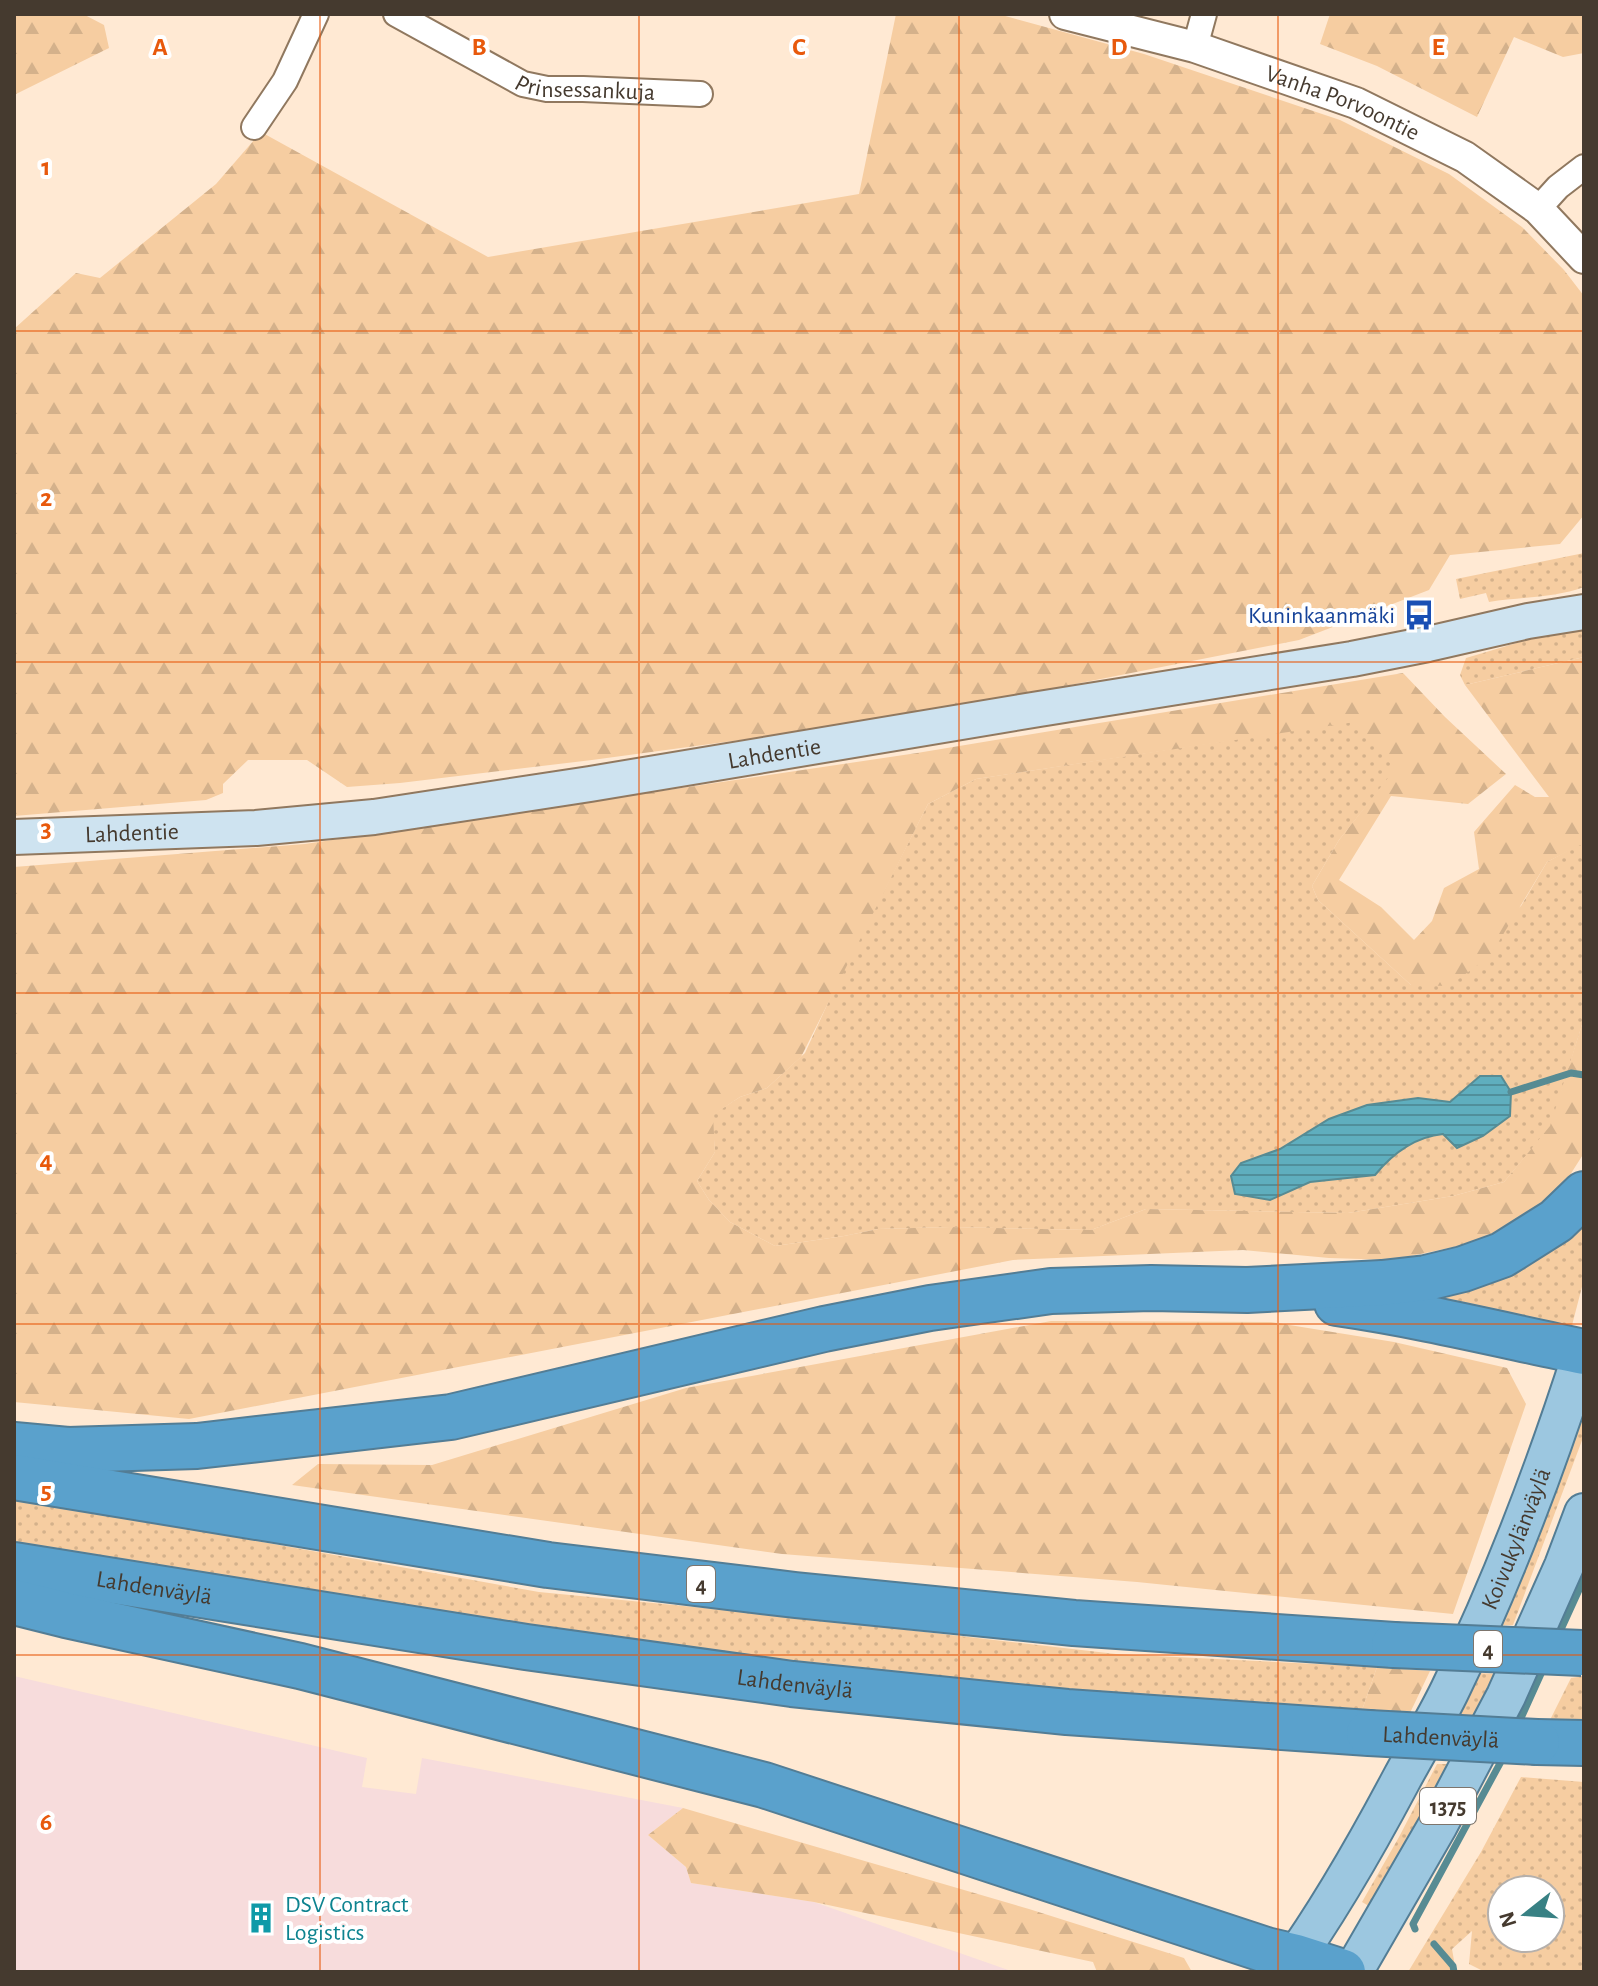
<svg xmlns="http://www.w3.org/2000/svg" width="1598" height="1986" font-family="'Alegreya Sans',sans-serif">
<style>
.commercial{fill:#f7dcdc}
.grass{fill:url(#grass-dots);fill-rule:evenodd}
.forest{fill:url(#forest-firs)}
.water{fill:url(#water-rules);stroke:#578b93;stroke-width:2}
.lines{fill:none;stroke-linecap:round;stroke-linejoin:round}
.stream{stroke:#578b93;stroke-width:7}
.minor-casing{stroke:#90785f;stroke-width:28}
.tertiary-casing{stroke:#90785f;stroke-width:34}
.secondary-casing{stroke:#90785f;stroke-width:38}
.primary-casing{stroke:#537d95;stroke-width:42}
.motorway-casing{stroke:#537d95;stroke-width:48}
.minor{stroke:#fff;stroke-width:24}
.tertiary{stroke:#fff;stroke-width:30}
.secondary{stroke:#cee3f0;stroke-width:34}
.primary{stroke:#9cc7e0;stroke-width:38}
.motorway{stroke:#5aa1cc;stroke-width:44}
.motorway-bridge-casing{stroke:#537d95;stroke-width:48;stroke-linecap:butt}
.motorway-bridge{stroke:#5aa1cc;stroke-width:44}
.grid{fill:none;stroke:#e8590c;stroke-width:2;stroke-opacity:0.55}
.labels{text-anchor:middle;stroke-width:8;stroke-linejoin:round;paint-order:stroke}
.shield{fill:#fff;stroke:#7d756d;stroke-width:2}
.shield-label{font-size:22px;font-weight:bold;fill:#453a2f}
.street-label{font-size:24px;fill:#453a2f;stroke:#fff}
.transit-label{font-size:24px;fill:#164399;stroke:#fff;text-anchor:end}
.culture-label{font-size:24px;fill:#0d838f;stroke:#fff;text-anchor:start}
.grid-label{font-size:26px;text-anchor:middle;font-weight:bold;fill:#e8590c;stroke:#fff;stroke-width:8;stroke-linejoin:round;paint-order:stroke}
</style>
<defs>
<pattern id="grass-dots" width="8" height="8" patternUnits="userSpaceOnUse" patternTransform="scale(2)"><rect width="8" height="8" fill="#f6cda1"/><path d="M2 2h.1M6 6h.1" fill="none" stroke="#d4b18b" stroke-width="1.8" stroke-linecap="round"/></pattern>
<pattern id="forest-firs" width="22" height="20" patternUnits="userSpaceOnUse" patternTransform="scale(2)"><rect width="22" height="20" fill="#f6cda1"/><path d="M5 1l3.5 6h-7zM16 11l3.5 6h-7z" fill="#d4b18b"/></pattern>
<pattern id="water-rules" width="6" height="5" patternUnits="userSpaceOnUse" patternTransform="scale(2)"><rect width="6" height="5" fill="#5faebe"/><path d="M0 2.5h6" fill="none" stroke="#508f9b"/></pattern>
</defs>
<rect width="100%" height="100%" fill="#ffe9d3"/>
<path class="commercial" d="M 14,1676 L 367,1758 L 362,1787 L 416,1794 L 422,1758 L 683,1808 L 648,1835 L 686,1867 L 691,1883 L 814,1902 L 1014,1972 L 14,1972 Z"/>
<path class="grass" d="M 1584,553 L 1584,587 C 1554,598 1520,597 1489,602 L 1486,593 L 1460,599 L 1456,579 Z
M 1584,623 L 1584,657 L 1465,685 L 1460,675 L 1466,658 Z
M 1355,721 L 1396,769 L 1339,840 L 1312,886 L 1318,900 L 1411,985 L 1521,906 L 1547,862 L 1580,844 L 1584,848 L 1584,1018 L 1551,1126 L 1504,1182 L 1453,1196 L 1348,1213 L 1146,1209 L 1091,1230 L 950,1227 L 878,1229 L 844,1236 L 775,1246 L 730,1222 L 709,1200 L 697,1181 L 715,1152 L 712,1115 L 740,1097 L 767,1088 L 805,1053 L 838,981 L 928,804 L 976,779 Z
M 1584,1213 L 1584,1279 L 1569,1337 L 1384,1297 Z
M 1577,1419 L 1584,1422 L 1584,1435 L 1513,1625 L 1499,1625 Z
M 14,1497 L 539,1592 L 787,1616 L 1116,1654 L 1377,1667 L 1361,1713 L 1110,1700 L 776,1666 L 14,1552 Z
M 1476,1673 L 1497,1674 L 1477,1719 L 1456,1718 Z
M 1584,1676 L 1584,1722 L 1549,1722 L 1571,1678 Z
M 1437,1764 L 1454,1764 L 1374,1909 L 1362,1902 L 1399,1837 Z
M 1521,1777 L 1584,1782 L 1584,1972 L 1485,1972 L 1469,1964 L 1472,1931 L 1452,1949 L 1456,1972 L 1408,1972 L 1481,1852 ZM 1502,1890 L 1550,1890 L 1550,1938 L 1502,1938 Z"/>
<path class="forest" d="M 14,14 L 83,14 L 104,25 L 109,48 L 14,95 Z
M 896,14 L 998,14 L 1144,54 L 1340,120 L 1449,174 L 1522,227 L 1564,270 L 1584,296 L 1584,515 L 1560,544 L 1450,555 L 1429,590 L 1299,640 L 1065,686 L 821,729 L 592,760 L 400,783 L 347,787 L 307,760 L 248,760 L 223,784 L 223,793 L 206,800 L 14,816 L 14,329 L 76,273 L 100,278 L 216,184 L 261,132 L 488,257 L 859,194 Z
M 1330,14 L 1584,14 L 1584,53 L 1563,57 L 1514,37 L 1477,117 L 1377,66 L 1320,44 Z
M 1584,657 L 1584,848 L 1580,845 L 1547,862 L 1490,956 L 1449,986 L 1411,985 L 1318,900 L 1312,886 L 1339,840 L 1395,769 L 1355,722 L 976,779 L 928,804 L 801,1057 L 767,1088 L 740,1097 L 713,1115 L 715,1152 L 697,1181 L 709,1200 L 730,1222 L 775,1246 L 844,1236 L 878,1229 L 950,1227 L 1091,1230 L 1146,1209 L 1348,1213 L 1453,1196 L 1504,1182 L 1550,1126 L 1584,1018 L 1584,1153 L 1570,1175 L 1541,1206 L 1482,1241 L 1392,1260 L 1329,1258 L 1243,1250 L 1013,1260 L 189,1419 L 14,1402 L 14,867 L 305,844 L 917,753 L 1403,673 L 1445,717 L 1506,774 L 1468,804 L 1391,796 L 1339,880 L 1381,907 L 1414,940 L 1432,921 L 1444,888 L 1479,869 L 1474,832 L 1515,785 L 1535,797 L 1549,797 L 1465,685 Z
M 1051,1321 L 1271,1322 L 1394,1342 L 1507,1368 L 1526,1404 L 1453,1614 L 1137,1582 L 782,1554 L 292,1485 L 318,1464 L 432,1465 L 686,1388 Z
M 1377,1667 L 1430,1671 L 1409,1715 L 1361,1713 Z
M 683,1808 L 1029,1909 L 1184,1958 L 1192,1972 L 1097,1972 L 1093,1962 L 814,1902 L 691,1883 L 686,1867 L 648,1835 Z"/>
<path class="water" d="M 1480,1076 L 1501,1076 L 1511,1092 L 1510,1116 L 1483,1136 L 1457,1148 L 1443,1134 C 1414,1137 1393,1153 1375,1175 L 1310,1182 L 1270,1200 L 1235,1194 L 1231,1176 L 1241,1163 L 1280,1149 L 1329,1119 L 1367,1105 L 1418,1098 L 1450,1102 Z"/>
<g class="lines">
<path class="stream" d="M 1511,1092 L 1571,1073 L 1584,1075
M 1558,1636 L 1584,1579
M 1517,1727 L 1545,1665
M 1415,1929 L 1413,1924 L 1504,1756
M 1434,1944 L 1453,1966 L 1454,1972"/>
<g class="minor-casing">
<g id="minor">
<path id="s1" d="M 396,14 L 523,84 L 547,89 L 583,89 L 700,94"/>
<path d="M 1195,47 L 1204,14"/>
<path d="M 254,127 L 285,81 L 316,14"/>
<path d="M 1538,209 L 1558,187 L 1584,167"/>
</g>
</g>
<g class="tertiary-casing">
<g id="tertiary">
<path id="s2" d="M 1065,14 L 1195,47 L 1356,103 L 1465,157 L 1538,209 L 1584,258"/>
</g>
</g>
<g class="secondary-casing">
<g id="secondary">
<path id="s3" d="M 14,837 L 256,828 L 374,817 L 590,784 L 1039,709 L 1352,659 L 1428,644 L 1528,621 L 1584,612"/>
</g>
</g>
<g class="primary-casing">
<g id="primary">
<path id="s4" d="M 1285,1972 C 1329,1911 1366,1846 1401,1780 C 1417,1750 1435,1721 1450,1690 C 1503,1581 1546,1468 1583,1352"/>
<path d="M 1353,1972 L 1438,1825 L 1506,1696 L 1564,1566 L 1584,1513"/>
</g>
</g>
<g class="motorway-casing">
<g id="motorway">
<path d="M 1337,1303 C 1420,1315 1502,1335 1584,1352"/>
<path d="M 14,1445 L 68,1450 L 197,1446 L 451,1417 L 824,1329 L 930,1308 L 1051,1291 L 1151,1288 L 1247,1290 L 1382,1283 L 1426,1278 L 1463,1269 L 1502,1255 L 1556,1221 L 1584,1194"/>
<path d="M 14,1477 L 548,1565 L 795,1595 L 1074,1623 L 1394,1645"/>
<path id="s5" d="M 14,1565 L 526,1647 L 792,1684 L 1067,1712 L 1369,1733"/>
<path d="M 14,1602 L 66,1615 L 300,1666 L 764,1785 L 1266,1950 L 1296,1957 L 1343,1972"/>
<path d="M 1537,1742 L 1584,1743"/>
</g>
</g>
<use href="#minor" class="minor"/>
<use href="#tertiary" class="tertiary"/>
<use href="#secondary" class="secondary"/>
<use href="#primary" class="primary"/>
<use href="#motorway" class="motorway"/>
<g class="motorway-bridge-casing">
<g id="motorway-bridge">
<path d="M 1394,1645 L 1582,1653"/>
<path id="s6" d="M 1369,1733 L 1537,1742"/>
</g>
</g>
<use href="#motorway-bridge" class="motorway-bridge"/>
</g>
<path class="grid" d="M 320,14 L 320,1972M 639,14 L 639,1972M 959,14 L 959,1972M 1278,14 L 1278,1972M 14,331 L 1584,331M 14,662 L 1584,662M 14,993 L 1584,993M 14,1324 L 1584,1324M 14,1655 L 1584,1655"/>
<defs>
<g id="bus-bare" transform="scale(2.4)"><path d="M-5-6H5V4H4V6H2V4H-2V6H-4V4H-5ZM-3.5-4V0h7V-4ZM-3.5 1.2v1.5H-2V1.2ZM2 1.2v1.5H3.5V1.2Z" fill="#1a4fb4" stroke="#fff" stroke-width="2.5" paint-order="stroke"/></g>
<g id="building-bare" transform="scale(2.4)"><path d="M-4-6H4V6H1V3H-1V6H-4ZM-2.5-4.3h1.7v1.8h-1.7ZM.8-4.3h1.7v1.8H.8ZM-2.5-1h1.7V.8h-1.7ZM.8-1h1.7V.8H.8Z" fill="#0f9aa8" stroke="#fff" stroke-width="2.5" paint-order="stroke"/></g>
</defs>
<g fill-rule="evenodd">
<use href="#bus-bare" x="1419" y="615"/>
<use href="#building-bare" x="261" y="1918"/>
</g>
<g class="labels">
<g class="shield">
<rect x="687" y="1566" width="28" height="36" rx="6"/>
<rect x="1474" y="1631" width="28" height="36" rx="6"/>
<rect x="1420" y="1788" width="56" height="36" rx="6"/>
</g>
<g class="shield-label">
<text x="701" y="1592">4</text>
<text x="1488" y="1657">4</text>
<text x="1448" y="1814">1375</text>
</g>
<g class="street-label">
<text dy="8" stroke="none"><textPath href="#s1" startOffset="208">Prinsessankuja</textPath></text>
<text dy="8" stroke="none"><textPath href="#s2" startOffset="292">Vanha Porvoontie</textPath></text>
<text dy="8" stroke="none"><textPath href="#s3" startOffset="766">Lahdentie</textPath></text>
<text dy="8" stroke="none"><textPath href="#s3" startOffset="118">Lahdentie</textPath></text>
<text dy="8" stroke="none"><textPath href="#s4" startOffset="492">Koivukylänväylä</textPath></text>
<text dy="8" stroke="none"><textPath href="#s5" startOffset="142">Lahdenväylä</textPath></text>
<text dy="8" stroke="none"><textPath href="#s5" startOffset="790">Lahdenväylä</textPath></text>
<text dy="8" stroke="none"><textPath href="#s6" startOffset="72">Lahdenväylä</textPath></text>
</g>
<g class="transit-label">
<text x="1395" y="623">Kuninkaanmäki</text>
</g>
<g class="culture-label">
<text x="285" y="1912">DSV Contract<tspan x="285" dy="28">Logistics</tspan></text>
</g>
</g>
<g class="grid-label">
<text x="160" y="55">A</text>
<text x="479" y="55">B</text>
<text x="799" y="55">C</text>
<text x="1119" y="55">D</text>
<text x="1438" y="55">E</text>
<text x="46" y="175">1</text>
<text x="46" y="506">2</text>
<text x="46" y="837">3</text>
<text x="46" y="1168">4</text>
<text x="46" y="1499">5</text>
<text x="46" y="1830">6</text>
</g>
<rect width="1598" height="1986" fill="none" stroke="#453a2f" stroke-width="32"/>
<g transform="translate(1526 1914) rotate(253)"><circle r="38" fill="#ffffff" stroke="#b5b0ac" stroke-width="2"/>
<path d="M0-6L14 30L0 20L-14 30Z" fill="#388184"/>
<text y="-12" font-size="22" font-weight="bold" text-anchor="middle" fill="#453a2f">N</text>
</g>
</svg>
